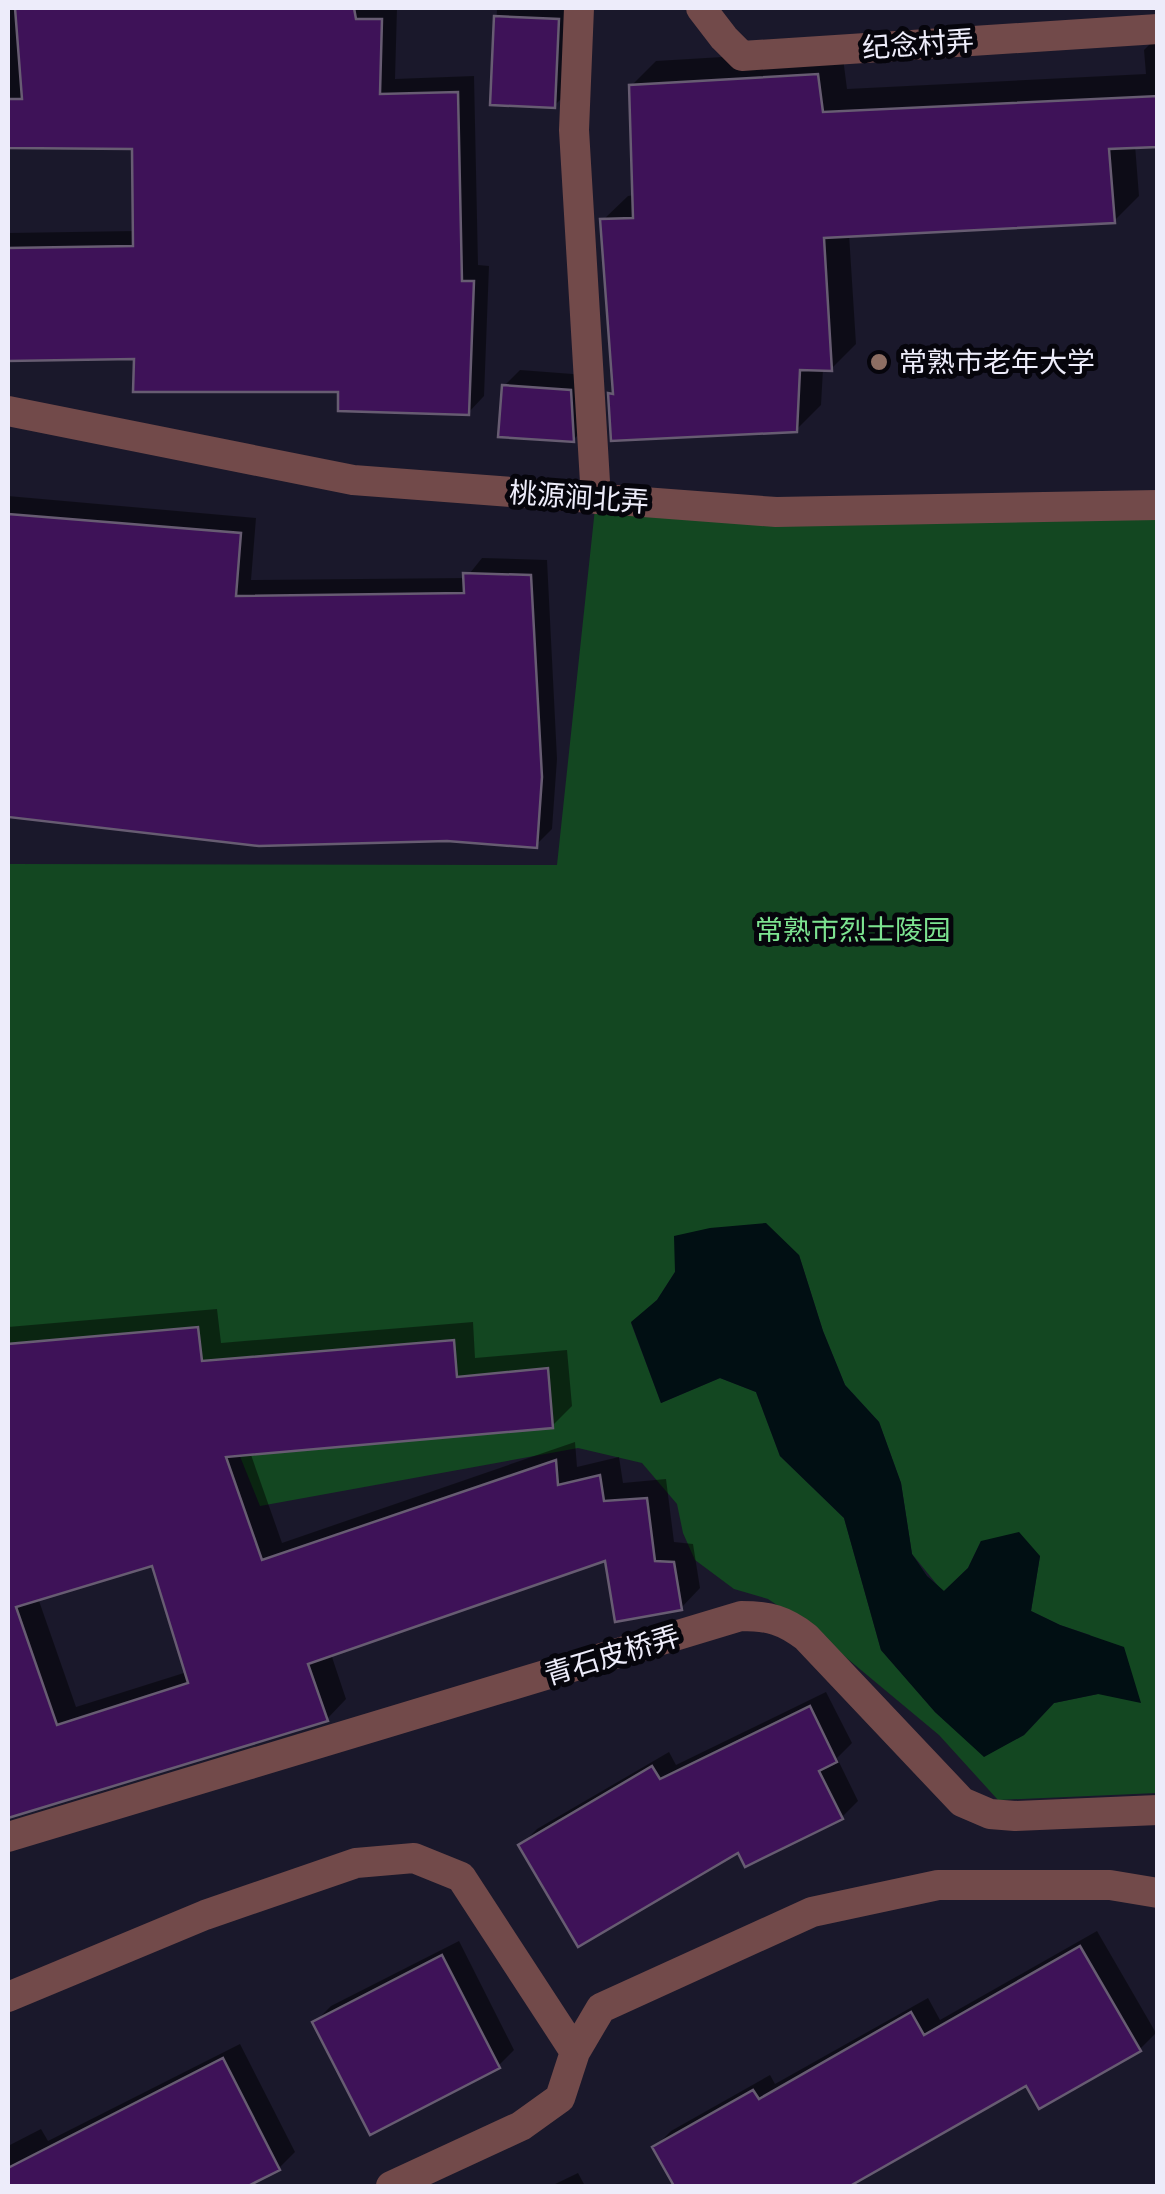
<svg xmlns="http://www.w3.org/2000/svg" width="1165" height="2194" font-family="'Asap Condensed','Noto Sans SC',sans-serif">
<style>
.green{fill:#134721;fill-rule:evenodd}
.water{fill:#010f13}
.shadow{fill:#0007;fill-rule:evenodd}
.building{fill:#3e1258;stroke:#675c72;stroke-width:2.5;fill-rule:evenodd}
.lines{fill:none;stroke-linecap:round;stroke-linejoin:round}
.lane{stroke:#724a4a;stroke-width:30}
.education-dot{fill:#8d6e63;stroke:#06050c;stroke-width:4}
.labels{text-anchor:middle;stroke-width:10;stroke-linejoin:round;paint-order:stroke}
.street-label{font-size:28px;fill:#edecfa;stroke:#06050c}
.poi-label{font-size:28px;fill:#edecfa;stroke:#06050c;text-anchor:start}
.park-label{font-size:28px;fill:#7de491;stroke:#06050c}
</style>
<rect width="100%" height="100%" fill="#1a182b"/>
<path class="green" d="M 596,499 L 1157,509 L 1157,1793 L 998,1800 L 939,1735 L 807,1625 L 768,1599 L 734,1589 L 695,1560 L 683,1533 L 677,1504 L 642,1463 L 578,1448 L 260,1506 L 231,1434 L 8,1462 L 8,864 L 557,865 ZM 799,1255 L 823,1331 L 845,1385 L 879,1422 L 901,1483 L 912,1554 L 943,1592 L 968,1568 L 981,1541 L 1040,1556 L 1031,1611 L 1060,1625 L 1090,1635 L 1098,1694 L 1054,1703 L 1024,1735 L 984,1756 L 935,1712 L 881,1650 L 844,1518 L 780,1456 L 756,1392 L 720,1378 L 661,1403 L 631,1323 L 657,1300 L 675,1272 Z"/>
<path class="water" d="M 766,1223 L 799,1255 L 823,1331 L 845,1385 L 879,1422 L 901,1483 L 912,1554 L 927,1576 L 944,1591 L 968,1568 L 981,1541 L 1019,1532 L 1040,1556 L 1031,1611 L 1060,1625 L 1124,1647 L 1141,1703 L 1098,1694 L 1054,1703 L 1024,1735 L 984,1757 L 935,1712 L 881,1650 L 844,1518 L 780,1456 L 756,1392 L 720,1378 L 661,1403 L 631,1322 L 657,1300 L 675,1272 L 674,1236 L 710,1228 Z"/>
<path class="shadow" d="M 8,8 L 397,8 L 395,79 L 474,76 L 478,265 L 489,266 L 484,396 L 468,413 L 136,357 L 8,359 L 8,233 L 136,231 L 134,147 L 8,146 Z
M 497,8 L 574,8 L 571,89 L 554,106 L 493,103 Z
M 1158,36 L 1158,144 L 1135,145 L 1139,196 L 1114,221 L 849,234 L 856,344 L 831,369 L 823,369 L 821,405 L 796,430 L 611,394 L 615,390 L 603,220 L 628,196 L 635,195 L 631,86 L 656,61 L 842,50 L 847,89 L 1146,74 L 1144,50 Z
M 520,370 L 586,375 L 589,424 L 573,440 L 504,386 Z
M 8,496 L 256,518 L 251,580 L 466,578 L 482,558 L 547,560 L 557,759 L 552,829 L 536,845 L 447,838 L 259,844 L 8,813 Z
M 217,1309 L 221,1343 L 473,1322 L 475,1358 L 567,1350 L 572,1406 L 552,1426 L 250,1452 L 282,1543 L 575,1442 L 577,1467 L 619,1457 L 623,1483 L 666,1479 L 674,1542 L 693,1544 L 700,1588 L 681,1608 L 607,1558 L 331,1654 L 346,1699 L 327,1719 L 150,1769 L 8,1815 L 8,1327 ZM 154,1563 L 187,1672 L 76,1707 L 38,1598 Z
M 826,1692 L 852,1743 L 837,1758 L 858,1801 L 842,1817 L 739,1850 L 521,1845 L 537,1829 L 669,1752 L 676,1765 Z
M 1097,1931 L 1156,2033 L 1140,2049 L 1027,2083 L 824,2186 L 677,2186 L 655,2147 L 671,2131 L 770,2075 L 775,2084 L 928,1998 L 940,2020 Z
M 459,1941 L 514,2050 L 498,2066 L 315,2022 L 331,2006 Z
M 240,2044 L 295,2152 L 279,2168 L 243,2186 L 8,2186 L 8,2146 L 41,2129 L 48,2141 Z
M 578,2173 L 585,2186 L 551,2186 Z"/>
<path class="building" d="M 15,8 L 354,8 L 356,19 L 382,19 L 380,94 L 458,92 L 462,281 L 474,281 L 469,415 L 338,411 L 338,392 L 133,392 L 134,359 L 8,361 L 8,248 L 133,246 L 132,149 L 8,148 L 8,99 L 22,99 Z
M 494,16 L 559,19 L 555,108 L 490,105 Z
M 818,74 L 823,112 L 1158,96 L 1158,147 L 1109,149 L 1115,223 L 824,238 L 832,371 L 800,370 L 797,432 L 611,441 L 608,393 L 613,394 L 600,219 L 633,218 L 629,85 Z
M 502,385 L 571,390 L 574,442 L 498,437 Z
M 8,514 L 241,533 L 236,596 L 464,593 L 463,573 L 531,575 L 542,777 L 537,848 L 447,841 L 259,846 L 8,817 Z
M 198,1327 L 202,1361 L 454,1340 L 457,1377 L 548,1368 L 553,1428 L 226,1457 L 262,1560 L 556,1460 L 558,1485 L 600,1475 L 604,1501 L 647,1498 L 655,1561 L 674,1562 L 682,1610 L 615,1622 L 605,1561 L 308,1664 L 328,1721 L 8,1818 L 8,1344 ZM 152,1566 L 188,1683 L 57,1725 L 16,1607 Z
M 810,1706 L 837,1762 L 819,1771 L 843,1819 L 745,1867 L 738,1853 L 578,1947 L 518,1845 L 652,1766 L 660,1779 Z
M 1080,1946 L 1141,2051 L 1039,2109 L 1026,2086 L 850,2186 L 674,2186 L 652,2147 L 753,2090 L 759,2099 L 911,2012 L 924,2035 Z
M 442,1955 L 500,2068 L 370,2135 L 312,2022 Z
M 223,2058 L 280,2170 L 248,2186 L 8,2186 L 8,2168 Z"/>
<g class="lines">
<path class="lane" d="M 579,8 L 574,130 L 596,499
M 701,8 L 724,38 L 742,56 L 1158,29
M 8,411 L 353,480 L 776,512 L 1158,505
M 8,1837 L 741,1616 C 769,1616 784,1620 806,1637 L 962,1802 L 990,1814 L 1015,1816 L 1158,1810
M 8,1997 L 205,1915 L 356,1863 L 414,1858 L 461,1877 L 575,2052
M 391,2186 L 521,2126 L 560,2098 L 575,2052 L 601,2008 L 812,1912 L 938,1885 L 1110,1885 L 1158,1893"/>
</g>
<circle class="education-dot" cx="879" cy="362" r="10"/>
<g class="labels">
<g class="street-label">
<text transform="translate(918 44) rotate(-4)" y="10">纪念村弄</text>
<text transform="translate(579 497) rotate(4)" y="10">桃源涧北弄</text>
<text transform="translate(612 1655) rotate(-17)" y="10">青石皮桥弄</text>
</g>
<g class="poi-label">
<text x="899" y="372">常熟市老年大学</text>
</g>
<g class="park-label">
<text x="853" y="940">常熟市烈士陵园</text>
</g>
</g>
<rect width="1165" height="2194" fill="none" stroke="#edecfa" stroke-width="20"/>
</svg>
